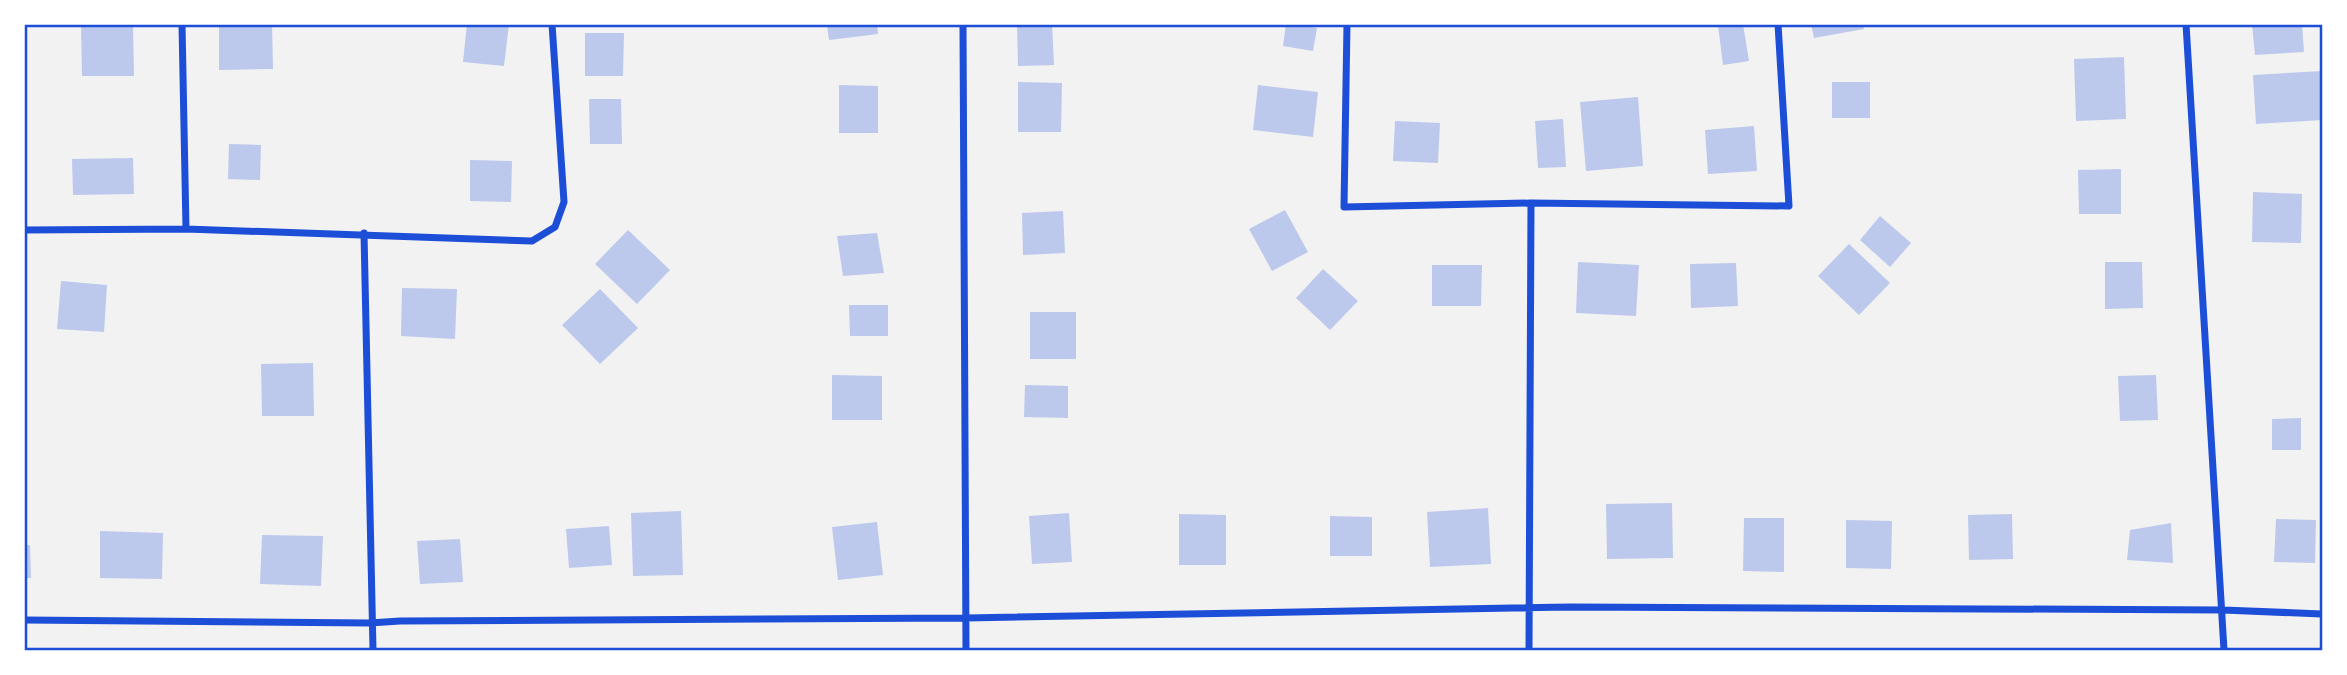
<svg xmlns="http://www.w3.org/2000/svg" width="2347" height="675" font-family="'Fira Sans',sans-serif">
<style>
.building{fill:#bdc9ec}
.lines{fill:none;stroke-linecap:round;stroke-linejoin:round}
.minor{stroke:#1d4ed8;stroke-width:7}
.neatline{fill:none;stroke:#1d4ed8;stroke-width:2.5}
</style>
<rect width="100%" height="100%" fill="#f2f2f2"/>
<path class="building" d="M 81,24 L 133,24 L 134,76 L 82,76 Z
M 219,24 L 272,24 L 273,69 L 219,70 Z
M 467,24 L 509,24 L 504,66 L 463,62 Z
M 827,24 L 877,24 L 878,34 L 829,40 Z
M 1017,24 L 1052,24 L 1054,65 L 1018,66 Z
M 1286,24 L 1317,28 L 1313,51 L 1283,46 Z
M 1743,24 L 1749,61 L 1723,65 L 1718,25 Z
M 1811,24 L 1863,24 L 1864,29 L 1814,38 Z
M 2252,24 L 2302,24 L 2304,52 L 2255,55 Z
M 585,33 L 624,33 L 623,76 L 585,76 Z
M 2124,57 L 2126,119 L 2076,121 L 2074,59 Z
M 2322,71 L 2322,120 L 2256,124 L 2253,75 Z
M 1018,82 L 1062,83 L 1061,132 L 1018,132 Z
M 1832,82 L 1870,82 L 1870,118 L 1832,118 Z
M 839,85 L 878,86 L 878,133 L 839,133 Z
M 1258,85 L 1318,92 L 1313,137 L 1253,130 Z
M 1638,97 L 1643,166 L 1586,171 L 1580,102 Z
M 589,99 L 621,99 L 622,144 L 590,144 Z
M 1563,119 L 1566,167 L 1538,168 L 1535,121 Z
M 1395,121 L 1440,123 L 1438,163 L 1393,161 Z
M 1754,126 L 1757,171 L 1708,174 L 1705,130 Z
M 229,144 L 261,145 L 260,180 L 228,179 Z
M 133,158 L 134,194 L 73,195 L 72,159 Z
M 470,160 L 512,161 L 511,202 L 470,201 Z
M 2121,169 L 2121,214 L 2079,214 L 2078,170 Z
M 2253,192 L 2302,194 L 2301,243 L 2252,242 Z
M 1285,210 L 1308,252 L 1272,271 L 1249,229 Z
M 1063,211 L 1065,253 L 1023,255 L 1022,213 Z
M 1880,216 L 1911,243 L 1890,267 L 1860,240 Z
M 628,230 L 670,270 L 637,304 L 595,264 Z
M 877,233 L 884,273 L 843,276 L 837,236 Z
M 1849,244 L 1890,283 L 1859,315 L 1818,276 Z
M 1578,262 L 1639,265 L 1636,316 L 1576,313 Z
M 2105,262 L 2142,262 L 2143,308 L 2105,309 Z
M 1736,263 L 1738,306 L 1691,308 L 1690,264 Z
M 1432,265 L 1482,265 L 1481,306 L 1432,306 Z
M 1323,269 L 1358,301 L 1330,330 L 1296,298 Z
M 61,281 L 107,285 L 104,332 L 57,329 Z
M 402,288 L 457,289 L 455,339 L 401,336 Z
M 600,289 L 638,328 L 600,364 L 562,325 Z
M 849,305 L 888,305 L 888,336 L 850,336 Z
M 1030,312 L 1076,312 L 1076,359 L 1030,359 Z
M 313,363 L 314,416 L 262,416 L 261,364 Z
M 832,375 L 882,376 L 882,420 L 832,420 Z
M 2156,375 L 2158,420 L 2120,421 L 2118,376 Z
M 1025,385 L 1068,386 L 1068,418 L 1024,417 Z
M 2301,418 L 2301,450 L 2272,450 L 2272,419 Z
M 1672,503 L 1673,558 L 1607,559 L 1606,504 Z
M 1488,508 L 1491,564 L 1430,567 L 1427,512 Z
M 681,511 L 683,575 L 633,576 L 631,513 Z
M 1069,513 L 1072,562 L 1032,564 L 1029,516 Z
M 1179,514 L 1226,515 L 1226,565 L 1179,565 Z
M 2012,514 L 2013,559 L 1969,560 L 1968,515 Z
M 1330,516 L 1372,517 L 1372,556 L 1330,556 Z
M 1744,518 L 1784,518 L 1784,572 L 1743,571 Z
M 2276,519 L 2316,520 L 2315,563 L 2274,562 Z
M 1846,520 L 1892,521 L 1891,569 L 1846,568 Z
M 877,522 L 883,575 L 838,580 L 832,527 Z
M 2171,523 L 2173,563 L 2127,560 L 2130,530 Z
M 609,526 L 612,565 L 569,568 L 566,529 Z
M 100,531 L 163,533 L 162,579 L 100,578 Z
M 262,535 L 323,536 L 321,586 L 260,584 Z
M 460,539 L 463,582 L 420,584 L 417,541 Z
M 24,545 L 30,545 L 31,578 L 24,578 Z"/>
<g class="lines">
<path class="minor" d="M 182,24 L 186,229
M 963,24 L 966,650
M 1347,24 L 1344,207 L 1531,203 L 1789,206 L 1778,24
M 2186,24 L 2224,650
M 24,230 L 186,229 L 532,241 L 555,227 L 564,202 L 552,24
M 364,233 L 373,650
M 24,620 L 370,623 L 400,621 L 966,618 L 1570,607 L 2223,610 L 2322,614
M 1529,650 L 1531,203"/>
</g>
<rect width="2347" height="675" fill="none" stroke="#ffffff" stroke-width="52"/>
<rect x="26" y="26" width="2295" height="623" class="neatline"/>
</svg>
